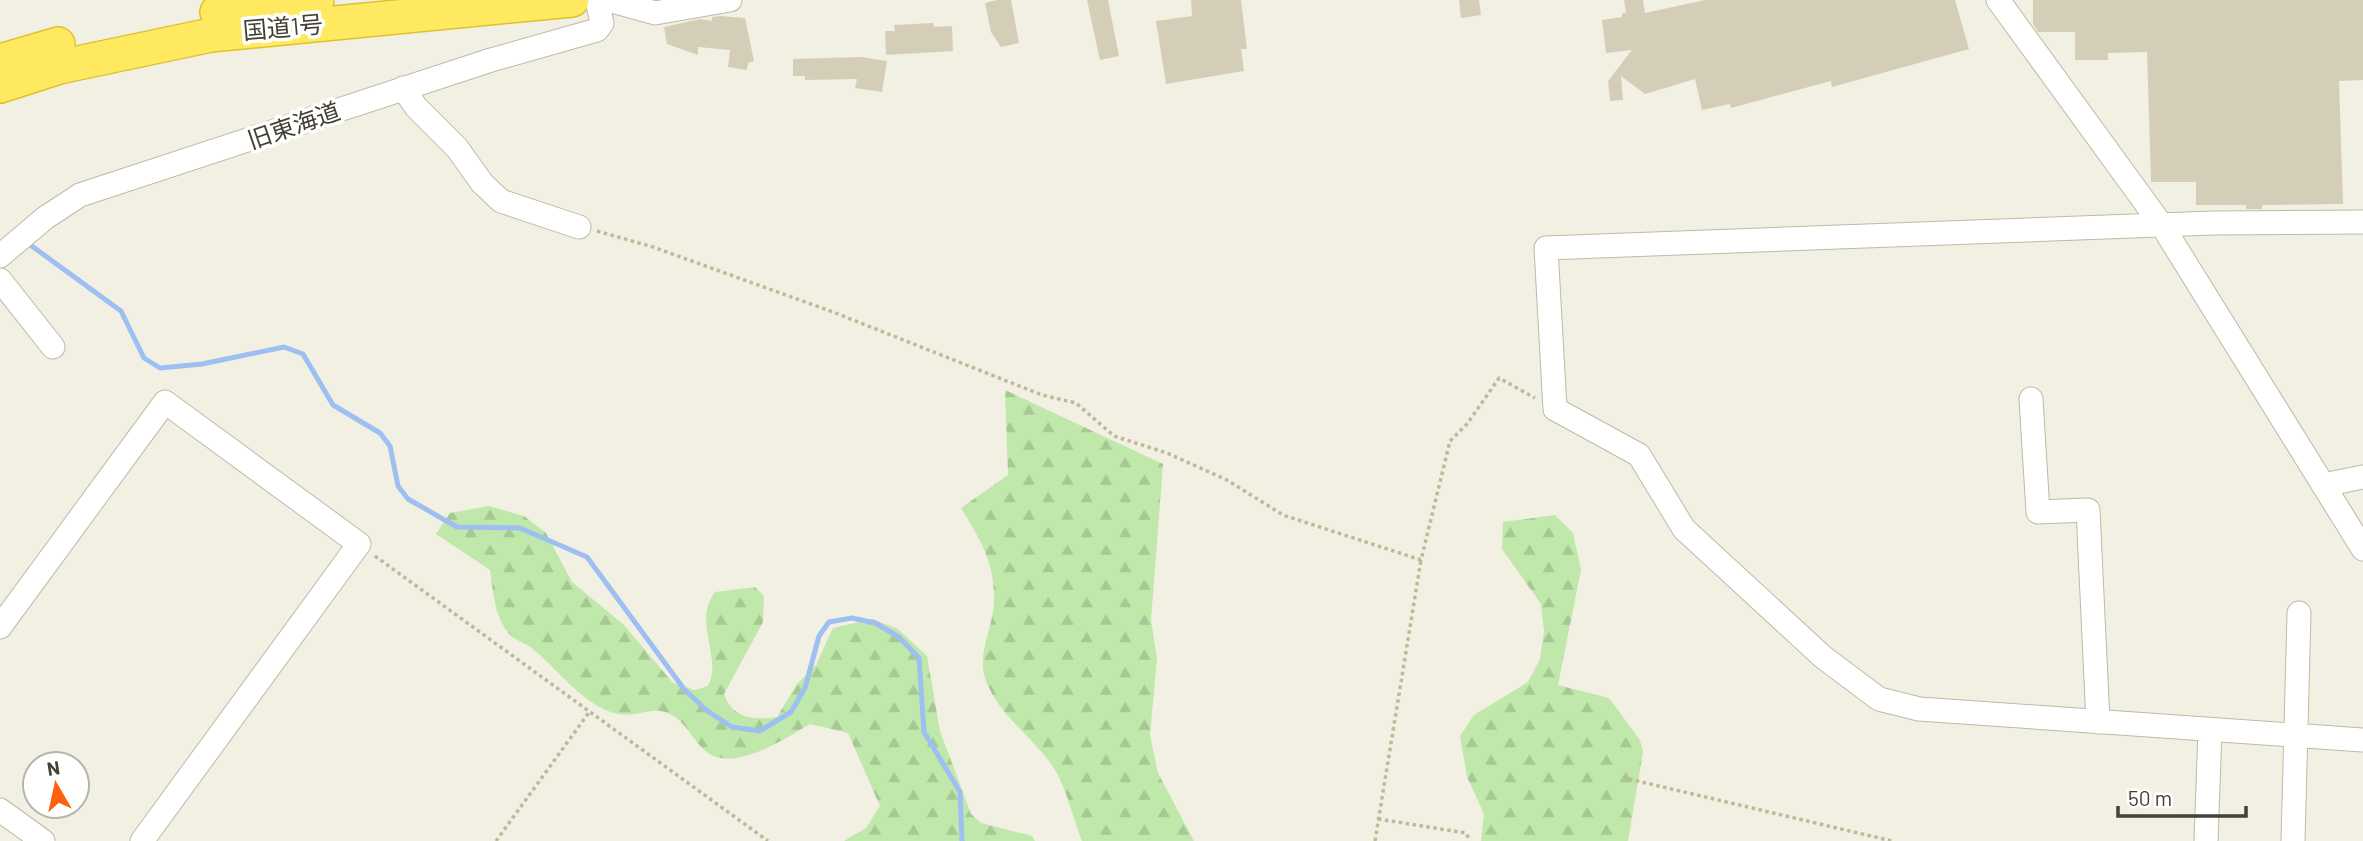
<svg xmlns="http://www.w3.org/2000/svg" width="2363" height="841" font-family="Barlow,'Noto Sans JP',sans-serif">
<style>
.forest{fill:url(#forest-firs)}
.lines{fill:none;stroke-linecap:round;stroke-linejoin:round}
.stream{stroke:#9ebff1;stroke-width:5}
.building{fill:#d4ceb9}
.minor-casing{stroke:#bdbaa6;stroke-width:25}
.highway-casing{stroke:#dfc130;stroke-width:36}
.path{stroke:#bfb997;stroke-width:3.5;stroke-dasharray:3.5 3.5;stroke-linecap:butt}
.minor{stroke:#fff;stroke-width:23}
.highway{stroke:#ffe961;stroke-width:33}
.labels{text-anchor:middle;stroke-width:7;stroke-linejoin:round;paint-order:stroke}
.street-label{font-size:24px;fill:#444133;stroke:#fff}
</style>
<defs>
<pattern id="forest-firs" width="22" height="20" patternUnits="userSpaceOnUse" patternTransform="scale(1.75)"><rect width="22" height="20" fill="#c0e8ab"/><path d="M5 1l3.5 6h-7zM16 11l3.5 6h-7z" fill="#a6c894"/></pattern>
</defs>
<rect width="100%" height="100%" fill="#f2f0e3"/>
<path class="forest" d="M 1005,390 L 1163,464 L 1151,620 L 1157,658 L 1150,735 L 1158,773 L 1194,841 L 1082,841 C 1072,816 1066,783 1049,761 C 1028,734 999,714 986,681 C 976,654 993,629 994,602 C 995,562 981,541 961,508 L 1008,475 Z
M 489,506 L 524,516 L 546,533 L 572,582 L 624,625 L 673,683 L 695,690 L 708,686 C 723,657 692,622 715,592 L 755,587 L 764,596 L 763,622 L 724,694 C 733,719 753,720 777,717 L 797,684 L 816,665 L 833,628 L 872,619 L 898,629 L 927,656 L 940,731 L 971,814 L 981,823 L 1032,836 L 1035,841 L 844,841 L 866,828 L 880,806 L 848,733 L 810,724 C 788,737 748,763 721,758 C 696,754 692,725 670,714 C 653,705 636,718 618,714 C 582,706 557,667 529,646 C 522,642 511,638 507,631 C 494,614 493,590 490,570 L 436,534 L 450,513 Z
M 1555,515 L 1573,533 L 1581,570 L 1558,685 L 1609,698 L 1640,740 L 1643,752 L 1628,841 L 1481,841 L 1484,814 L 1467,777 L 1460,736 L 1474,715 L 1528,682 L 1540,659 L 1544,631 L 1541,604 L 1502,549 L 1503,522 Z"/>
<g class="lines">
<path class="stream" d="M 29,244 L 121,311 L 144,358 L 160,368 L 202,364 L 284,347 L 303,354 L 333,405 L 380,433 L 390,446 L 398,486 L 408,499 L 457,527 L 520,528 L 587,557 L 684,689 L 706,710 L 732,727 L 760,731 L 791,712 L 805,688 L 819,636 L 829,622 L 852,618 L 875,623 L 899,637 L 919,658 L 924,732 L 960,792 L 962,841"/>
</g>
<path class="building" d="M 997,0 L 1011,0 L 1019,43 L 1001,47 L 991,32 L 985,3 Z
M 1087,0 L 1108,0 L 1119,56 L 1100,60 Z
M 1191,0 L 1241,0 L 1247,49 L 1241,49 L 1244,71 L 1166,84 L 1156,21 L 1192,16 Z
M 1459,0 L 1479,0 L 1481,15 L 1461,18 Z
M 1624,0 L 1643,0 L 1645,13 L 1705,0 L 1955,0 L 1969,49 L 1832,87 L 1831,81 L 1731,108 L 1730,104 L 1702,110 L 1695,79 L 1645,94 L 1621,76 L 1623,100 L 1610,101 L 1608,81 L 1632,50 L 1606,53 L 1602,20 L 1622,17 L 1622,13 L 1626,13 Z
M 2033,0 L 2363,0 L 2363,80 L 2339,81 L 2343,204 L 2262,205 L 2262,209 L 2246,209 L 2246,205 L 2196,205 L 2196,182 L 2151,182 L 2147,52 L 2108,53 L 2108,60 L 2075,60 L 2075,32 L 2038,32 L 2033,24 Z
M 720,16 L 745,18 L 754,61 L 748,63 L 747,70 L 728,67 L 730,50 L 698,47 L 698,55 L 667,44 L 664,27 L 700,19 L 712,21 L 712,17 Z
M 933,23 L 934,27 L 952,26 L 953,51 L 886,55 L 885,31 L 895,31 L 894,25 Z
M 861,57 L 887,61 L 882,92 L 855,88 L 857,79 L 805,80 L 805,76 L 793,76 L 793,59 Z"/>
<g class="lines">
<g class="minor-casing">
<path id="minor" d="M 608,0 L 655,13 L 730,0
M 1998,0 L 2163,227 L 2363,549
M 403,88 L 416,107 L 457,148 L 482,183 L 501,201 L 579,227
M 2363,222 L 2213,223 L 1546,248 L 1555,409 L 1639,455 L 1684,529 L 1823,657 L 1879,699 L 1919,709 L 2363,740
M 0,256 L 45,218 L 80,195 L 491,60 L 597,30 L 602,23 L 597,0
M 0,280 L 53,347
M 2031,399 L 2038,512 L 2088,510 L 2098,722
M 2323,485 L 2363,477
M 0,627 L 165,402 L 359,544 L 142,841
M 0,810 L 43,841
M 2206,841 L 2210,730
M 2293,841 L 2299,613"/>
</g>
<g class="highway-casing">
<path id="highway" d="M 217,12 L 317,0
M 0,61 L 58,44
M 0,86 L 59,67 L 211,35 L 572,0"/>
</g>
<path class="path" d="M 597,231 L 653,247 L 833,312 L 1042,395 L 1076,403 L 1114,436 L 1167,453 L 1227,480 L 1283,515 L 1421,560 L 1450,441 L 1467,424 L 1499,378 L 1535,398
M 375,556 L 768,841
M 1629,779 L 1892,841
M 1378,819 L 1466,833 L 1470,841
M 496,841 L 590,711
M 1375,841 L 1421,560"/>
<use href="#minor" class="minor"/>
<use href="#highway" class="highway"/>
</g>
<g class="labels">
<g class="street-label">
<text transform="translate(283 28) rotate(-5)" y="8">国道1号</text>
<text transform="translate(294 126) rotate(-19)" y="8">旧東海道</text>
</g>
</g>
<g transform="translate(56 785) rotate(351)"><circle r="33" fill="#ffffff" stroke="#b4b3ad" stroke-width="2"/>
<path d="M0-5L12 26L0 18L-12 26Z" fill="#fd610f"/>
<text y="-10" font-size="19" font-weight="bold" text-anchor="middle" fill="#444133">N</text>
</g>
<path d="M2118 806v10h128v-10" fill="none" stroke="#444133" stroke-width="3.5"/>
<text x="2128" y="806" font-size="21" fill="#444133" stroke="#ffffff" stroke-width="5" paint-order="stroke">50 m</text>
</svg>
